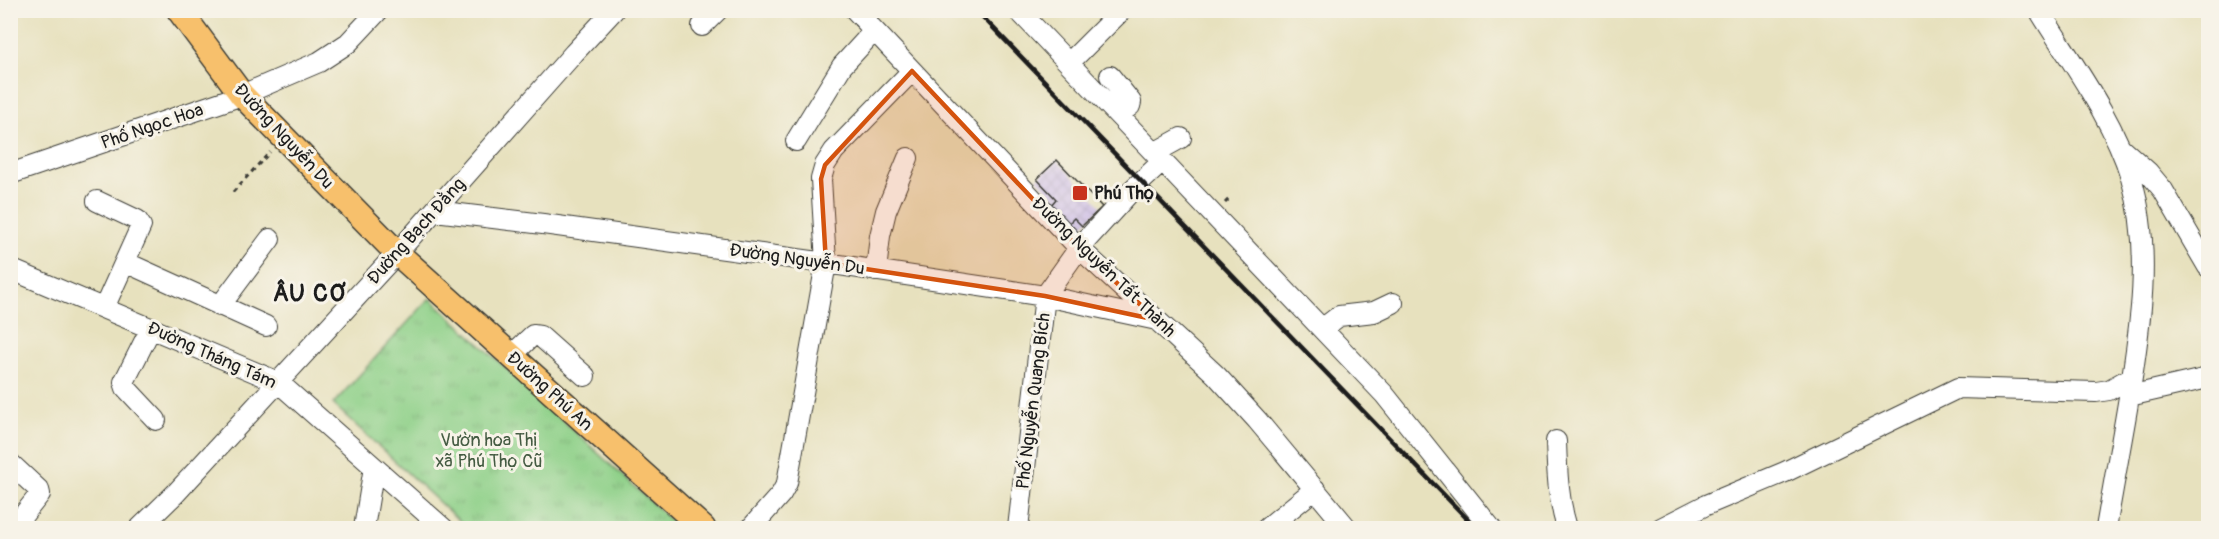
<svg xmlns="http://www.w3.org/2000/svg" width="2219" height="539" font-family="Pangolin,sans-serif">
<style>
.park{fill:url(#park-tufts);stroke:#557652;stroke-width:1.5}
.building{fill:url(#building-cross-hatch)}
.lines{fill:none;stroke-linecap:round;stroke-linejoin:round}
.minor-casing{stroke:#3a3a34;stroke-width:22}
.major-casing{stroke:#3a3a34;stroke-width:27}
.path{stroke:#3a3a34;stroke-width:3;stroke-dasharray:4.5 4.5;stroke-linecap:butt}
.minor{stroke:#fff;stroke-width:20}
.major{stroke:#f7c06c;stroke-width:24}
.rail{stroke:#1c1c1c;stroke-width:4.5}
.marked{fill:#d4530e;fill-opacity:0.2;stroke:#d4530e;stroke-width:4.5;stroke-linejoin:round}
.poi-dot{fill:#c8321e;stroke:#f7f3e8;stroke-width:2}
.labels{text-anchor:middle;stroke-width:6;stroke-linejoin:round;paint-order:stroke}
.street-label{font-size:18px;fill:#1c1c1c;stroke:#f7f3e8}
.poi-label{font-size:18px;font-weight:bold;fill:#1c1c1c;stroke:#f7f3e8;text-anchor:start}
.park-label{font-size:18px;fill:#445b42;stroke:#f7f3e8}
.district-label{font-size:24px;font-weight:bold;letter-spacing:1.5px;fill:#1c1c1c;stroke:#f7f3e8}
</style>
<defs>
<pattern id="park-tufts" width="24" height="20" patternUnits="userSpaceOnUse" patternTransform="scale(1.5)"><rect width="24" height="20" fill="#8ed088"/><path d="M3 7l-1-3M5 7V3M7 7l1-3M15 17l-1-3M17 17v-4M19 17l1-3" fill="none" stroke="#7ab275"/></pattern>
<pattern id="building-cross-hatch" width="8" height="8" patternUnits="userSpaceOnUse" patternTransform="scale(1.5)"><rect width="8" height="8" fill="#c9b8e6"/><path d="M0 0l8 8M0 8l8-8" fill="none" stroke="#ac9ec5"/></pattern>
</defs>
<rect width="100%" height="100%" fill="#f7f3e8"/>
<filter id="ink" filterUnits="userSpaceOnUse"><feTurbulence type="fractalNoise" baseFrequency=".0167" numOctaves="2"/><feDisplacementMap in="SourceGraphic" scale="12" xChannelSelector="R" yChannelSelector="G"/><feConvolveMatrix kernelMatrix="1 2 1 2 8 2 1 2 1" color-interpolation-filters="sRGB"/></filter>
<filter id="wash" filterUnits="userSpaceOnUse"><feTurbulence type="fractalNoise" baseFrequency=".008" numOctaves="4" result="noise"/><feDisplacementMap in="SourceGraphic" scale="24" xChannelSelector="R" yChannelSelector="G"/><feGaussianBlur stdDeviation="1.35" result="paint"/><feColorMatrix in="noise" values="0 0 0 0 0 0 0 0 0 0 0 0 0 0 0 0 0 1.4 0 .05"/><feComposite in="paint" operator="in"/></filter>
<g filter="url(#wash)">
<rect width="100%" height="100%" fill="#e7e1be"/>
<path class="park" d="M 430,298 L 679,528 L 467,528 L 333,404 Z"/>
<g id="blocks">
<path class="building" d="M 1057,160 L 1102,207 L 1082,226 L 1074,218 L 1069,223 L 1051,205 L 1056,199 L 1037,179 Z"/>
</g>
</g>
<g filter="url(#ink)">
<use href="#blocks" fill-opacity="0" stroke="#3a3a34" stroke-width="1.5"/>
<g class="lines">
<g class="minor-casing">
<path id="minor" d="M 855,10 L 1079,248 L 1216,375 L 1257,420 L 1347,528
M 1018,10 L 1384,394 L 1491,528
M 2039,10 C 2072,64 2112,116 2131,177 C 2153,251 2140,329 2128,403 C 2121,445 2113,487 2106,528
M 702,26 L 718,10
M 1069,63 L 1122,10
M 1110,76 L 1131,102 L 1130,106 L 1118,115
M 796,141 L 842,66 L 874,31
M 2121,148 L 2148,172 L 2163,190 L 2208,267
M 1154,153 L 1181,138
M 10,174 L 242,95 L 319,62 L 348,43 L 379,10
M 97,201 L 137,220 L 141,226 L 104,308
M 435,211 L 543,224 L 826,263 L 1045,296 L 1157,320
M 125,262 L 266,326
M 10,269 L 278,382 L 443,528
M 876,271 L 880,236 L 886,211 L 908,158
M 220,306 L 270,239
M 151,328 L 124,382 L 126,388 L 156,420
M 1322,329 L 1339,316 L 1374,312 L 1393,303
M 511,356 L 533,335 L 540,336 L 585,376
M 2129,396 L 2208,378
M 1556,441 C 1557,471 1558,499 1567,528
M 10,463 L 39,490 L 40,494 L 13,528
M 140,528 L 176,493 L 397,253 L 574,53 L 614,10
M 364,528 L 374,467
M 751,528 L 781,494 L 787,483 L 826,263 L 821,179 L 825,165 L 834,151 L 912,71
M 1018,528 L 1045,296 L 1079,248 L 1132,190 L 1162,162
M 1267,528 L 1315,489
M 1661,528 L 1706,505 L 1785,472 L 1958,388 L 2096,392 L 2109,390 L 2132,377"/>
</g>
<g class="major-casing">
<path id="major" d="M 179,10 L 242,95 L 397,253 L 703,528"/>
</g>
<path class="path" d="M 233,192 L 270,152
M 1225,203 L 1231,197"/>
<use href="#minor" class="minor"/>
<use href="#major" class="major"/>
<path class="rail" d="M 976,10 L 1476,528"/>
</g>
</g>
<path class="marked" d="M 912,71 L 1079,248 L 1157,320 L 1045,296 L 826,263 L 821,179 L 825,165 Z"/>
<rect class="poi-dot" x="1072" y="185" width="16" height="16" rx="3"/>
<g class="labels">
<g class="street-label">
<text transform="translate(152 126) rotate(-19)" y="6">Phố Ngọc Hoa</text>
<text transform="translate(284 136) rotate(47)" y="6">Đường Nguyễn Du</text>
<text transform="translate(416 231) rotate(-48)" y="6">Đường Bạch Đằng</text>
<text transform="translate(797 259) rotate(8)" y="6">Đường Nguyễn Du</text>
<text transform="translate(1104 267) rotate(44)" y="6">Đường Nguyễn Tất Thành</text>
<text transform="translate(212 355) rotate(24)" y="6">Đường Tháng Tám</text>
<text transform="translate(550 391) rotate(42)" y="6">Đường Phú An</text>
<text transform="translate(1033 401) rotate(-83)" y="6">Phố Nguyễn Quang Bích</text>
</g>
<g class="poi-label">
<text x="1094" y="199">Phú Thọ</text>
</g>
<g class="park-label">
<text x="489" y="446">Vườn hoa Thị<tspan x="489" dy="21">xã Phú Thọ Cũ</tspan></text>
</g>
<g class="district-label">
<text x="310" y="301">ÂU CƠ</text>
</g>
</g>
<rect width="2219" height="539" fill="none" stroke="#f7f3e8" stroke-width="36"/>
</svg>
